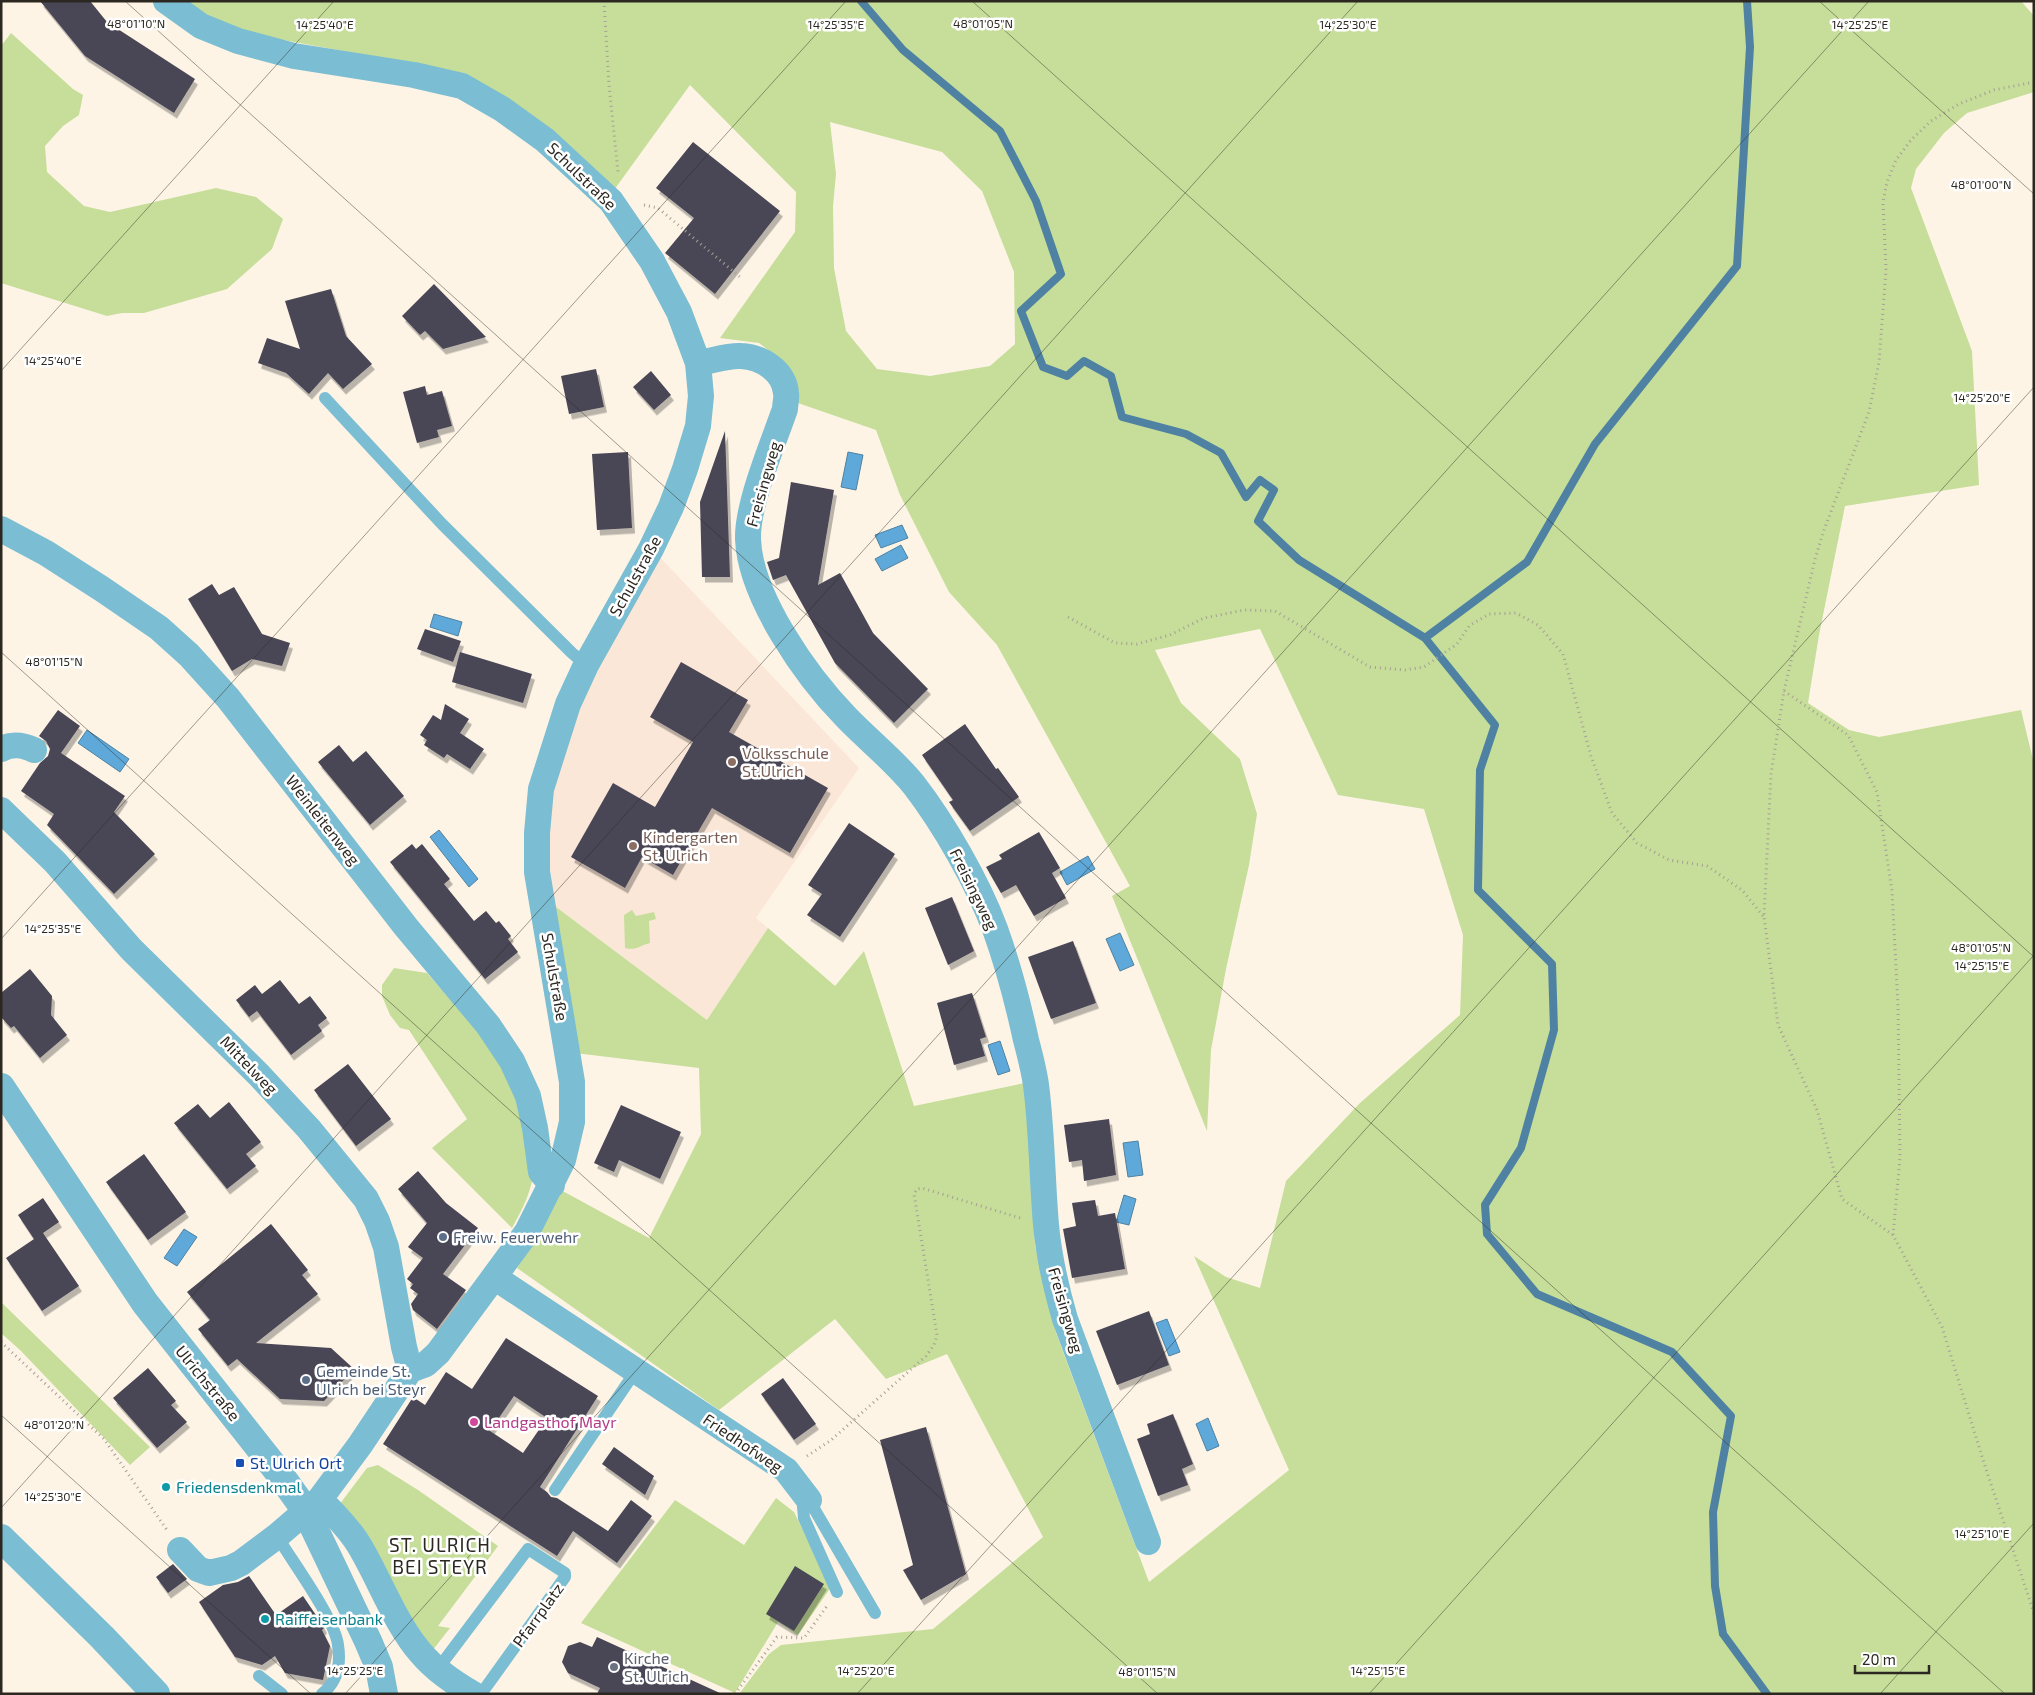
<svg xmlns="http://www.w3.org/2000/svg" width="2035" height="1695" font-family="'Exo 2',sans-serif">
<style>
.education{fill:#fbe7d8}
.green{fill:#c6de9a;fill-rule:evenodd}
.water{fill:#5ea9d9;stroke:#4f82a2}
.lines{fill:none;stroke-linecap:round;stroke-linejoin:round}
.stream{stroke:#4f82a2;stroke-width:8}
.building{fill:#494656;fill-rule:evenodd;filter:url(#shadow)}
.path{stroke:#a69f94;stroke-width:3;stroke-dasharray:1 4;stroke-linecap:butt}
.service{stroke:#7bbdd2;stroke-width:12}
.minor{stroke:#7bbdd2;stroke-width:26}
.tertiary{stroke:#7bbdd2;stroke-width:28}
.ticks{fill:none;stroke:#2c2821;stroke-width:1;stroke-opacity:0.45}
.education-dot{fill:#8d6e63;stroke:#fff;stroke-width:2}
.service-dot{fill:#5c6f8a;stroke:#fff;stroke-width:2}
.hotel-dot{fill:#d1479c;stroke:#fff;stroke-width:2}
.transit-dot{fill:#1a4fb4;stroke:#fff;stroke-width:2}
.culture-dot{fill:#0f9aa8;stroke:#fff;stroke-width:2}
.worship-dot{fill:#6b7280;stroke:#fff;stroke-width:2}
.labels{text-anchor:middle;stroke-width:5;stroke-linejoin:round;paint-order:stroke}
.street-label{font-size:16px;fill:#2c2821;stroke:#fff}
.education-label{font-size:16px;fill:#785e54;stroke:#fff;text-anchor:start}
.service-label{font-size:16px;fill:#4e5e75;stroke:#fff;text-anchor:start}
.hotel-label{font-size:16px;fill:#b23c85;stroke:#fff;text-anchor:start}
.transit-label{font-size:16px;fill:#164399;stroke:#fff;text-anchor:start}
.culture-label{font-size:16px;fill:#0d838f;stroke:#fff;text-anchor:start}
.worship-label{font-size:16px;fill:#5b616d;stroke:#fff;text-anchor:start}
.quarter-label{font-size:19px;letter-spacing:1px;fill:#2c2821;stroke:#fff}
.ticks-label{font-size:12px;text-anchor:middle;fill:#2c2821;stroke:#fff;stroke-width:5;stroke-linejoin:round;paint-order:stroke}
</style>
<defs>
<filter id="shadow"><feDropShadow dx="3" dy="5.5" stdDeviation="0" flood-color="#0004"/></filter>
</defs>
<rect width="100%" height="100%" fill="#fdf4e6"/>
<path class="education" d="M 657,554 L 859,768 L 756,918 L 768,928 L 707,1020 L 548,901 L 546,820 L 571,711 Z"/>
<path class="green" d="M 180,1 L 2021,1 L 2034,16 L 2034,92 L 1967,113 L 1944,133 L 1916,169 L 1911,188 L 1972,351 L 1979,485 L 1845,506 L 1819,635 L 1808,703 L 1849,730 L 1879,737 L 2021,710 L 2034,764 L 2034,1694 L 739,1694 L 769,1654 L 781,1645 L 933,1629 L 1043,1537 L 947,1354 L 886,1379 L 835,1319 L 719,1410 L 517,1268 L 537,1234 L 559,1189 L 649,1238 L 701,1134 L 699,1068 L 575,1053 L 548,901 L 707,1020 L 768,928 L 835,986 L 864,951 L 914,1106 L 1025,1083 L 1028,1109 L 1035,1246 L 1056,1333 L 1149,1582 L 1289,1470 L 1194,1256 L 1226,1277 L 1260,1288 L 1286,1181 L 1360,1103 L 1460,1015 L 1463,935 L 1424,809 L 1338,795 L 1260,629 L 1155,650 L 1181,703 L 1240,759 L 1257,814 L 1249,865 L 1226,969 L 1211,1050 L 1207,1131 L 1112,896 L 1130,886 L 997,645 L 949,592 L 900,495 L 876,430 L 795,402 L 781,360 L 759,343 L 720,338 L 795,232 L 796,192 L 690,85 L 614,190 L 420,65 L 250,34 L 219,23 ZM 830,122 L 942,152 L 982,191 L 1014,272 L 1015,344 L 990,366 L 930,376 L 877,369 L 846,331 L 834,268 L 833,206 L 836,174 Z
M 11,33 L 73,89 L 83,95 L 79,115 L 63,126 L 45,146 L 47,172 L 84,206 L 110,212 L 216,188 L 256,197 L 283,219 L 272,249 L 227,289 L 144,313 L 122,313 L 107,316 L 1,283 L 1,46 Z
M 632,910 L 636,916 L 654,912 L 656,919 L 649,921 L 650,943 C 641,945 636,951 625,948 L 624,915 Z
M 394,968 L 427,973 L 509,1066 L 534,1168 C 532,1191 523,1208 512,1228 L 432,1148 L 467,1119 L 409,1030 L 400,1028 L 390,1015 L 382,996 L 382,985 Z
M 1,1302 L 150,1447 L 130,1465 L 20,1350 L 1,1333 Z
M 378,1465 L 418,1490 L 498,1546 L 438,1626 L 450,1628 L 432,1651 L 339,1505 L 367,1468 Z
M 776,1498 L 794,1512 L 831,1587 L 798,1635 L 778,1622 L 735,1693 L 581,1623 L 675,1500 L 744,1545 Z"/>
<path class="water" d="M 848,452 L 863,455 L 856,490 L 841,487 Z
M 902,525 L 908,538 L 881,548 L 875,535 Z
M 901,545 L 908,558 L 882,571 L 875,559 Z
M 434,614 L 462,622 L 458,636 L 430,627 Z
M 87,730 L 129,759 L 120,772 L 78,743 Z
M 439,830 L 478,879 L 469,887 L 430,837 Z
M 1088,856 L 1095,869 L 1067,885 L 1060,872 Z
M 1120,933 L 1134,965 L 1120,971 L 1106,939 Z
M 1000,1041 L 1010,1071 L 998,1075 L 988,1045 Z
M 1138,1141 L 1143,1175 L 1128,1177 L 1123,1143 Z
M 1124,1195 L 1136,1199 L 1129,1225 L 1116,1222 Z
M 184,1229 L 197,1237 L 177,1266 L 164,1258 Z
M 1167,1319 L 1180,1352 L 1169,1356 L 1156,1323 Z
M 1208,1418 L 1219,1446 L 1207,1451 L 1196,1424 Z"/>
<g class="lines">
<path class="stream" d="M 861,1 L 903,50 L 1000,131 L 1036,201 L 1061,274 L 1021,311 L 1043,367 L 1067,376 L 1084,361 L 1111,376 L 1122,417 L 1186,434 L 1221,453 L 1246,497 L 1260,480 L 1274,490 L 1258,521 L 1299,560 L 1425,638 L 1495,725 L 1480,770 L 1478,890 L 1552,964 L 1554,1030 L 1521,1148 L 1485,1205 L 1487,1234 L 1537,1294 L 1672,1352 L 1731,1416 L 1713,1512 L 1715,1586 L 1723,1634 L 1767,1694
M 1425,638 L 1527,562 L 1595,444 L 1737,266 L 1750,47 L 1747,1"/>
</g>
<path class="building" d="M 40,1 L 90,1 L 107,22 L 195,79 L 174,113 L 85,56 Z
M 693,142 L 780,211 L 715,294 L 665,253 L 694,218 L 656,188 Z
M 434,284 L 486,337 L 443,349 L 425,331 L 420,335 L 402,316 Z
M 331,289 L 346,336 L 372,364 L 343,389 L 328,373 L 309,394 L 286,373 L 258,363 L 267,338 L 300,349 L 285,301 Z
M 596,369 L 604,407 L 569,414 L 561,376 Z
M 651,371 L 671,395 L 654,410 L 633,387 Z
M 425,386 L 427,395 L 442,391 L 452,426 L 437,430 L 439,437 L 417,443 L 403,392 Z
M 725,431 L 730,577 L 702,577 L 700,502 Z
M 628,452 L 632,528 L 597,530 L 592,454 Z
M 791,482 L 834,490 L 818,585 L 840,573 L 873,633 L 928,689 L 894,723 L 835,663 L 786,575 L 773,580 L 767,562 L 779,558 Z
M 212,584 L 219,595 L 234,587 L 262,634 L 290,643 L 282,666 L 252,659 L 232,671 L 188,599 Z
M 425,629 L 461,641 L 453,662 L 417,649 Z
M 460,652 L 532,674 L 523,703 L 452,682 Z
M 681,662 L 748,700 L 729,732 L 828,788 L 790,853 L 712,808 L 673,875 L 642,857 L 625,888 L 571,857 L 613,783 L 655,807 L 693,742 L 650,717 Z
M 445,704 L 469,719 L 460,733 L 484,749 L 470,769 L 447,754 L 444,758 L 424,745 L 427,740 L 420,735 L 433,715 L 441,720 Z
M 58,710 L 80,726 L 61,753 L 125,796 L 114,812 L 155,854 L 114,894 L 47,825 L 54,814 L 21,791 L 40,763 L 48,756 L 50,749 L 46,741 L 39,736 Z
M 965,724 L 996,769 L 998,768 L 1019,797 L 970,831 L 949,802 L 953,800 L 922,755 Z
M 339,745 L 353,762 L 366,751 L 404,796 L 370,825 L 318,762 Z
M 849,823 L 895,854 L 840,937 L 807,915 L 822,894 L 808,885 Z
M 1039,832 L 1060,868 L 1052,873 L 1066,898 L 1034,916 L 1016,885 L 1001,893 L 986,867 L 1002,859 L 999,855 Z
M 412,844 L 416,849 L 422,844 L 450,879 L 444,884 L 474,921 L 486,911 L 496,923 L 499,921 L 511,936 L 508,939 L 518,952 L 485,979 L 390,862 Z
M 952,897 L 974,951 L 948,965 L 925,908 Z
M 1073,941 L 1096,1003 L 1051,1019 L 1028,957 Z
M 30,969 L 52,996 L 51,1015 L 67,1035 L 40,1058 L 14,1026 L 11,1028 L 1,1017 L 1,993 Z
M 280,980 L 299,1004 L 310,996 L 327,1018 L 318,1025 L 322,1031 L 291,1055 L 257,1011 L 249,1017 L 236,1000 L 255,985 L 262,994 Z
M 972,993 L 986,1037 L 980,1039 L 985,1056 L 954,1065 L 937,1003 Z
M 348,1064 L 391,1119 L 356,1146 L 314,1090 Z
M 229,1102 L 261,1142 L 246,1154 L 256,1166 L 227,1189 L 174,1123 L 198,1104 L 210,1118 Z
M 621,1105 L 681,1132 L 660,1179 L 619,1160 L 614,1172 L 594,1163 Z
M 1109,1119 L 1116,1175 L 1084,1181 L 1082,1160 L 1069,1162 L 1064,1125 Z
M 144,1154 L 186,1212 L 148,1240 L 106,1182 Z
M 418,1171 L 446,1203 L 478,1228 L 443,1274 L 466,1290 L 437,1329 L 413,1310 L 411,1304 L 418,1294 L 410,1288 L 413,1284 L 407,1279 L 423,1258 L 408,1247 L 427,1223 L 398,1189 Z
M 43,1198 L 59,1222 L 43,1233 L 79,1286 L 42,1311 L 6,1258 L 34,1239 L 18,1215 Z
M 1095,1200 L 1098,1216 L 1115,1213 L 1125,1269 L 1072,1278 L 1063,1229 L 1076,1226 L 1072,1203 Z
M 271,1224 L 308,1270 L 302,1275 L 318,1294 L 256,1343 L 331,1348 L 354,1369 L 324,1401 L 280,1399 L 237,1359 L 228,1366 L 198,1329 L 210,1320 L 187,1292 Z
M 1149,1311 L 1169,1365 L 1117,1385 L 1096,1331 Z
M 506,1338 L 598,1396 L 540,1487 L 547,1492 L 551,1497 L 557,1498 L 608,1531 L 631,1500 L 652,1516 L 617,1563 L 573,1531 L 557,1556 L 383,1444 L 413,1397 L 425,1405 L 446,1372 L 472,1389 ZM 514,1396 L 547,1418 L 523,1453 L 490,1431 Z
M 148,1368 L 176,1401 L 171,1405 L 187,1422 L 157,1448 L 113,1398 Z
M 783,1378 L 816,1424 L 794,1440 L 761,1394 Z
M 1173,1414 L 1193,1464 L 1182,1469 L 1188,1485 L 1158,1496 L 1137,1439 L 1150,1434 L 1147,1424 Z
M 926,1427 L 966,1574 L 921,1600 L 903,1570 L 913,1565 L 880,1440 Z
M 614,1447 L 654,1476 L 645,1495 L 602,1464 Z
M 173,1564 L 187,1579 L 168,1593 L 156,1577 Z
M 795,1566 L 824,1584 L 794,1631 L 766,1614 Z
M 249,1576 L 276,1615 L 303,1596 L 322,1624 L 324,1628 L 322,1630 L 330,1646 L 323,1680 L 285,1673 L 275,1656 L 262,1665 L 235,1657 L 199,1602 L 223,1585 L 238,1582 Z
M 597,1637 L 722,1694 L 597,1694 L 600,1688 L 568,1673 L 562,1662 L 568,1646 L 580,1642 L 592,1647 Z"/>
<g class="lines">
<path class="path" d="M 604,1 L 609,85 L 618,172
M 2034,82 L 1994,90 L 1959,104 L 1931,121 L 1911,140 L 1896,160 L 1887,182 L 1883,202 L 1886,270 L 1879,362 L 1869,412 L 1824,530 L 1815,559 L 1784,691 L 1771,774 L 1764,916 L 1778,1025 L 1817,1110 L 1842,1199 L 1893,1235 L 1942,1327 L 1984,1463 L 2034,1613
M 644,205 L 658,208 L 740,277
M 1068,617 L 1115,643 L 1137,644 L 1170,635 L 1204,618 L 1244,610 L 1275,611 L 1370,667 L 1405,670 L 1424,667 L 1457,644 L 1469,626 L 1489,614 L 1516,613 L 1538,625 L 1563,654 L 1591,756 L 1612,813 L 1637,843 L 1669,860 L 1707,866 L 1742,890 L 1763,916
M 1784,691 L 1848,735 L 1877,792 L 1892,891 L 1898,1006 L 1900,1158 L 1893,1235
M 1,1342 L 104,1439 L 167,1530
M 807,1456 L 830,1441 L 926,1356 L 934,1345 L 937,1335 L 914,1194 L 917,1189 L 922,1188 L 1020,1218
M 735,1694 L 777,1637 L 804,1638 L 827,1606"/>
<path class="service" d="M 325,398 L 442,524 L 572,653 L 586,665
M 555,1490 L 635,1372
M 277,1536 C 292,1561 335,1619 338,1645 C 341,1664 337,1682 322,1694
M 837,1592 L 804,1518 L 803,1507 L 809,1500 L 875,1613
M 437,1670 L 528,1549 L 565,1573 L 565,1577 L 481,1694
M 259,1676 L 282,1694"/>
<path class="minor" d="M 166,1 L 201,26 L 238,41 L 294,56 L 414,75 L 462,86 L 502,109 L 545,140 L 611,201 L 652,261 L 679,312 L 698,363 L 701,396 L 698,426 L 685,469 L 671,507 L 651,549 L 586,665 L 568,704 L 541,789 L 537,833 L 537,872 L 572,1082 L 572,1122 L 563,1160 L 527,1232 L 494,1277 L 438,1353 L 426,1364 L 410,1370 L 360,1445 L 320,1499 L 277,1536 L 241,1563 L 231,1568 L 209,1573 L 198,1569 L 180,1550
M 698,363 C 712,361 728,355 741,356 C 762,357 784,371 786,393 C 787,398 785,404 785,409 C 773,444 747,504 748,539 C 750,597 807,677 846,717 C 868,740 894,760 914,785 C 944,824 978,883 995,929 C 1008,965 1018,1003 1026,1040 C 1030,1055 1034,1070 1036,1085 C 1042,1131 1042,1178 1046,1225 C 1049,1257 1056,1288 1065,1319 L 1148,1542
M 1,529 L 46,553 L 102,589 L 159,628 L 189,655 L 228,698 L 406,927 L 488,1025 L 512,1061 L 528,1096 L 535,1128 L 541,1172 L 552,1185
M 1,749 C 13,743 23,745 34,750
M 1,810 L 55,862 L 131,949 L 259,1075 L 309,1129 L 366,1199 L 377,1221 L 386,1247 L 404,1347 L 410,1370
M 494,1277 L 786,1470 L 809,1500
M 320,1499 C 334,1514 349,1528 359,1545 C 379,1578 395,1623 420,1652 C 435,1670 453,1682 473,1694"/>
<path class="tertiary" d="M 1,1087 L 145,1303 L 276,1469 L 306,1511 L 368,1641 L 379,1667 L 384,1694
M 1,1538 L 102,1637 L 156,1694"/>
</g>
<path class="ticks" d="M 125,1 L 2005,1694M 972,1 L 2034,957M 1819,1 L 2034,194M 1,371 L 334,1M 1,652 L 1158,1694M 1,939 L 846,1M 1,1415 L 311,1694M 1,1508 L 1358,1M 345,1694 L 1869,1M 857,1694 L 2034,387M 1369,1694 L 2034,955M 1880,1694 L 2034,1523"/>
<g class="education-dot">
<circle cx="732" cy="762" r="5"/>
<circle cx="633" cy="846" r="5"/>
</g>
<g class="service-dot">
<circle cx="443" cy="1237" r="5"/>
<circle cx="306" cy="1380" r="5"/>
</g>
<circle class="hotel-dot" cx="474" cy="1422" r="5"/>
<rect class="transit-dot" x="235" y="1458" width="10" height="10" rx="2.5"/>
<g class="culture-dot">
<circle cx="166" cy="1487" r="5"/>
<circle cx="265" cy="1619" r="5"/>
</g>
<circle class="worship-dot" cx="614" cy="1667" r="5"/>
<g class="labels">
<g class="street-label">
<text transform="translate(582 176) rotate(44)" y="6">Schulstraße</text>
<text transform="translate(763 484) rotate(-74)" y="6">Freisingweg</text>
<text transform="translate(635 576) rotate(-61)" y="6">Schulstraße</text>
<text transform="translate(323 820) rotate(52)" y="6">Weinleitenweg</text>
<text transform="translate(974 889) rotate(64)" y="6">Freisingweg</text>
<text transform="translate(555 977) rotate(80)" y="6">Schulstraße</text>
<text transform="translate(249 1065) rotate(46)" y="6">Mittelweg</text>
<text transform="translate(1066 1310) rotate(74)" y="6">Freisingweg</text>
<text transform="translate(208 1383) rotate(51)" y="6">Ulrichstraße</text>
<text transform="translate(743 1443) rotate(34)" y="6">Friedhofweg</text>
<text transform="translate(538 1615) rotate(-54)" y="6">Pfarrplatz</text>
</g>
<g class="education-label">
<text x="742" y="759">Volksschule<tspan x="742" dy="18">St.Ulrich</tspan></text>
<text x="643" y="843">Kindergarten<tspan x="643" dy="18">St. Ulrich</tspan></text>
</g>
<g class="service-label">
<text x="453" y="1243">Freiw. Feuerwehr</text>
<text x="316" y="1377">Gemeinde St.<tspan x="316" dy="18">Ulrich bei Steyr</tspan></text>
</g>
<g class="hotel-label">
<text x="484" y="1428">Landgasthof Mayr</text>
</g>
<g class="transit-label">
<text x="250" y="1469">St. Ulrich Ort</text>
</g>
<g class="culture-label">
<text x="176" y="1493">Friedensdenkmal</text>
<text x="275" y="1625">Raiffeisenbank</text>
</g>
<g class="worship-label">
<text x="624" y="1664">Kirche<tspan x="624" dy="18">St. Ulrich</tspan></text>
</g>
<g class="quarter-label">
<text x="440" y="1552">ST. ULRICH<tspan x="440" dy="22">BEI STEYR</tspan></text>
</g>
</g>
<g class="ticks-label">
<text x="136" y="28">48°01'10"N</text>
<text x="983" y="28">48°01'05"N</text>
<text x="325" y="29">14°25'40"E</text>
<text x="836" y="29">14°25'35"E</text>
<text x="1348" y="29">14°25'30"E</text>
<text x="1860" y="29">14°25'25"E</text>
<text x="1981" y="189">48°01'00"N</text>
<text x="53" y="365">14°25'40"E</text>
<text x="1982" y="402">14°25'20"E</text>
<text x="54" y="666">48°01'15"N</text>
<text x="53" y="933">14°25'35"E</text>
<text x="1981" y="952">48°01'05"N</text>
<text x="1982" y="970">14°25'15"E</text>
<text x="54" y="1429">48°01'20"N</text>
<text x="53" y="1501">14°25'30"E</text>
<text x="1982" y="1538">14°25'10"E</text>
<text x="355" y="1675">14°25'25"E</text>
<text x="866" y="1675">14°25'20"E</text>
<text x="1378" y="1675">14°25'15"E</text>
<text x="1147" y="1676">48°01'15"N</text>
</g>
<rect width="2035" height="1695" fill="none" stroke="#2c2821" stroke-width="5"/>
<path d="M1855 1665v8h74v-8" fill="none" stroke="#2c2821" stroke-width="2.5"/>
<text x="1862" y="1665" font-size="15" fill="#2c2821" stroke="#ffffff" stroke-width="4" paint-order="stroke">20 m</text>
</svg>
